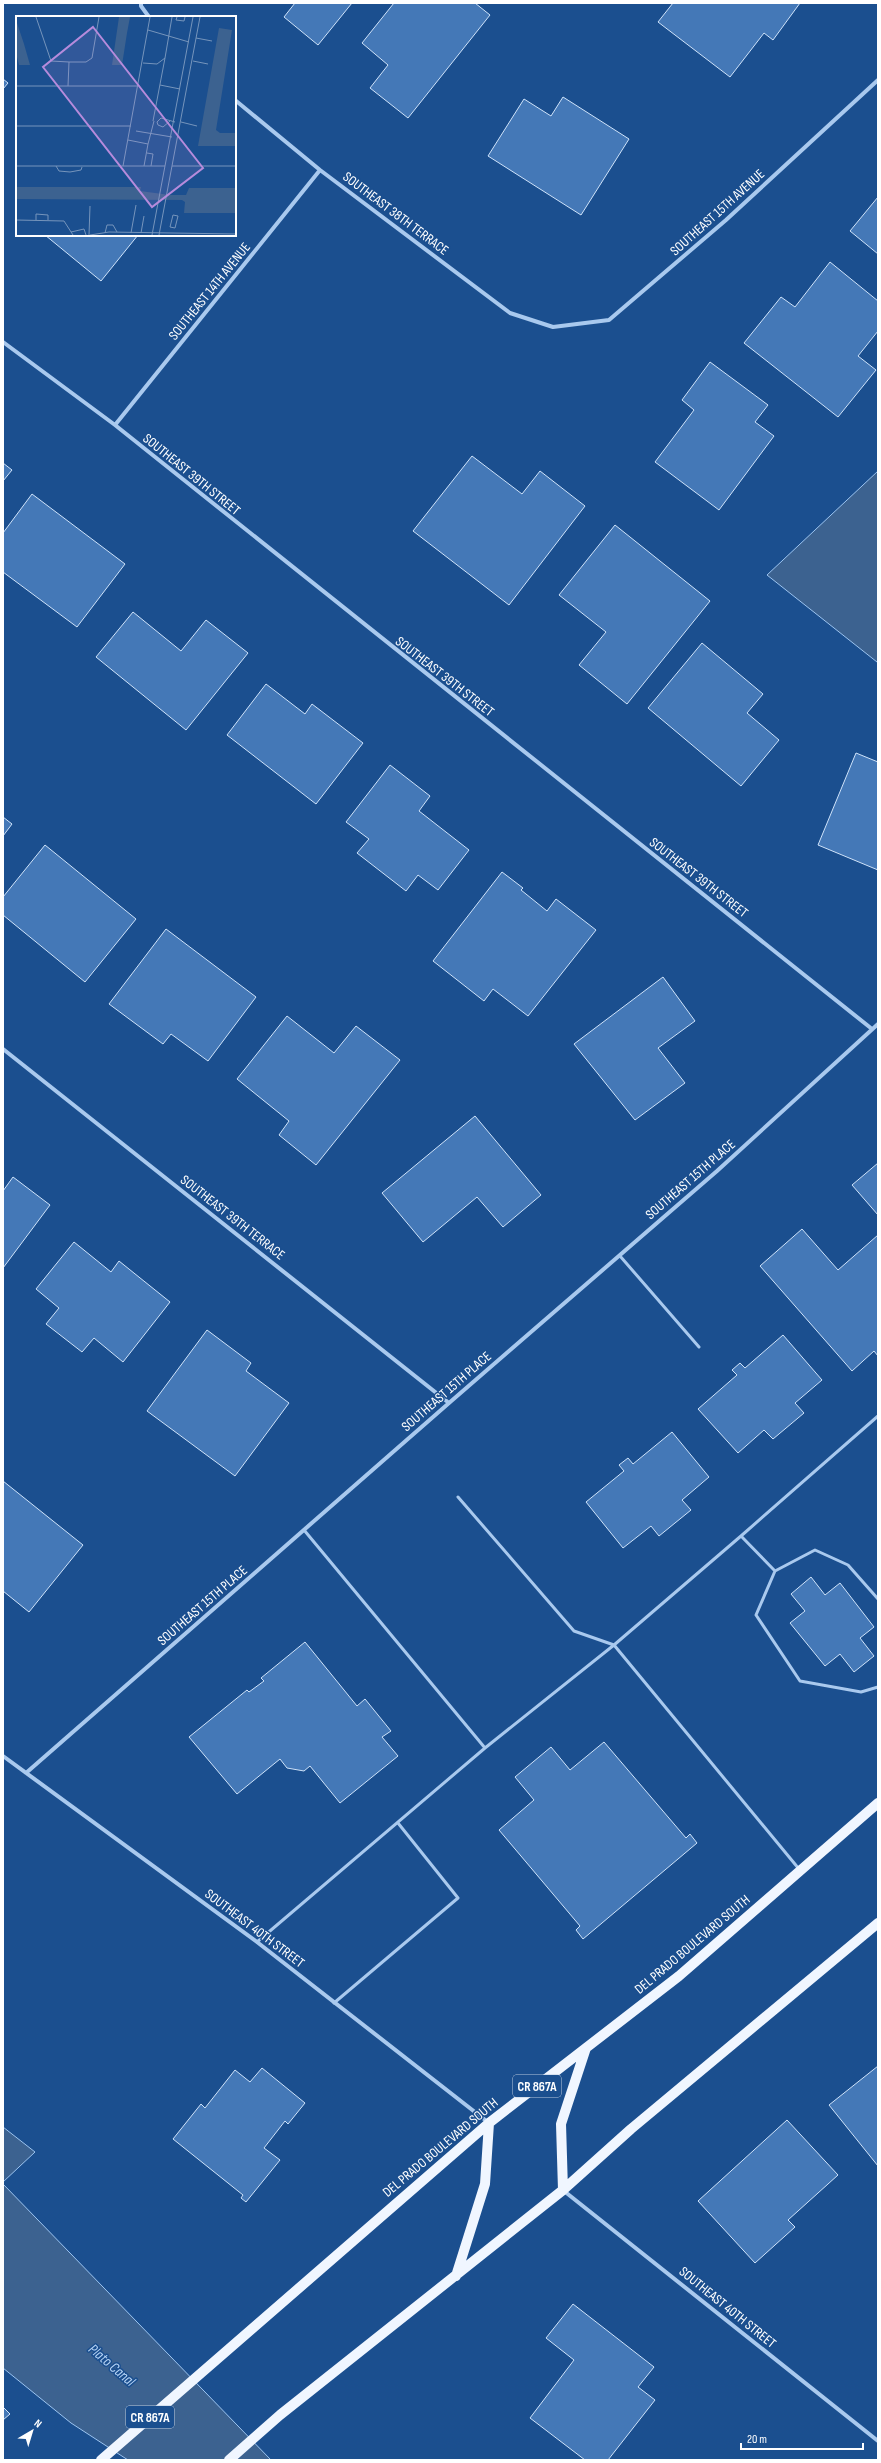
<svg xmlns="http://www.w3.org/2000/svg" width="881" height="2463" font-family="'Sofia Sans Condensed',sans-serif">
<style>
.water{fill:#3c6290;stroke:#9cc4f0}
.building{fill:#4478b7;stroke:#cfe3fa}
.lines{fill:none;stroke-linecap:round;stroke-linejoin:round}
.lane{stroke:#a9c9ee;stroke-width:3}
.street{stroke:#a9c9ee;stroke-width:4}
.primary{stroke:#f0f6ff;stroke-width:10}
.labels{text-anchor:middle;stroke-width:3;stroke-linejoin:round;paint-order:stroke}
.shield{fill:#1b4f8f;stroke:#bbcadd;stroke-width:1}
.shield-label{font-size:13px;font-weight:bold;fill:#fff}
.street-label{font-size:14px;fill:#fff;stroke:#1b4f8f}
.water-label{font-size:15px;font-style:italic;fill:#b5d3f5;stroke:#1b4f8f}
.inset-road{fill:none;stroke:#7695bc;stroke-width:1}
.view{fill:#b68bdc;fill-opacity:0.15;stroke:#b68bdc;stroke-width:2}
.inset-edge{fill:none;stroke:#fff;stroke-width:2}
</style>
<rect width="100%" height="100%" fill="#1b4f8f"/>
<path class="water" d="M 878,471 L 878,661 L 877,662 L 767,575 Z
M 3,2127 L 35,2152 L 3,2182 Z
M 3,2184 L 271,2460 L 128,2460 L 71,2423 L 3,2368 Z"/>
<path class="building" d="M 295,3 L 352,3 L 318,45 L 284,17 Z
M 394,3 L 475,3 L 490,15 L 408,118 L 370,88 L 388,65 L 362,43 Z
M 673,3 L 800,3 L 773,40 L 764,33 L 730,77 L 658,22 Z
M 3,79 L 8,83 L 3,89 Z
M 563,97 L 629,139 L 581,215 L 488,156 L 524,99 L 551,116 Z
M 878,197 L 878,254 L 850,231 Z
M 45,235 L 138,235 L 101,281 Z
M 830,262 L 878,301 L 878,331 L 858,356 L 876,370 L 838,417 L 744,343 L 781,297 L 795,307 Z
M 710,362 L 768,405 L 755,422 L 774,436 L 719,510 L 655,462 L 694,410 L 682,400 Z
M 472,456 L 522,494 L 540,471 L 585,506 L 509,605 L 413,531 Z
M 3,463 L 12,470 L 3,481 Z
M 32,494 L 125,564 L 77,627 L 3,572 L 3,533 Z
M 615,525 L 710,601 L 627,704 L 579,665 L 606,632 L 559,595 Z
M 133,612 L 181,651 L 206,620 L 248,653 L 186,730 L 96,657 Z
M 702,643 L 763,694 L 747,713 L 779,740 L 741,786 L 648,708 Z
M 266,684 L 305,714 L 312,704 L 363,743 L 316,804 L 227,735 Z
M 856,753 L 878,762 L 878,870 L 818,845 Z
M 390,765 L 430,796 L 419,811 L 469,850 L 438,890 L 418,875 L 406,891 L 357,853 L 369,839 L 346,822 Z
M 3,817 L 12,824 L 3,836 Z
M 45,845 L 136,919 L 85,982 L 3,915 L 3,897 Z
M 502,872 L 523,888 L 521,890 L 547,911 L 556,899 L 596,930 L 528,1016 L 493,989 L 484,1001 L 433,961 Z
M 166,929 L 256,997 L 208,1061 L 171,1034 L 163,1044 L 109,1004 Z
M 663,977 L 695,1021 L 658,1048 L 685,1083 L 635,1120 L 574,1044 Z
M 287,1016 L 334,1053 L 356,1026 L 400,1060 L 316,1165 L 279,1135 L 289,1121 L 237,1079 Z
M 475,1116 L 541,1195 L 503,1227 L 477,1197 L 423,1242 L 382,1193 Z
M 878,1163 L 878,1215 L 852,1185 Z
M 13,1177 L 50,1205 L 3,1268 L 3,1191 Z
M 802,1229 L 838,1270 L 878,1235 L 878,1356 L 874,1351 L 852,1371 L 760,1266 Z
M 74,1242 L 111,1272 L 119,1261 L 170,1302 L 123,1362 L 94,1338 L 82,1352 L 46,1324 L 59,1308 L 36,1289 Z
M 207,1330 L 251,1363 L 246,1371 L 289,1403 L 235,1476 L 147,1411 Z
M 783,1335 L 822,1380 L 795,1403 L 804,1413 L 773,1439 L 764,1430 L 738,1453 L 698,1409 L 737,1375 L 732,1370 L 740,1363 L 745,1368 Z
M 672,1432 L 709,1477 L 682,1500 L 691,1510 L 659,1536 L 651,1526 L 623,1548 L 586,1502 L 624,1471 L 619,1465 L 628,1458 L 633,1464 Z
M 3,1481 L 83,1545 L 29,1612 L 3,1591 Z
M 811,1577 L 825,1595 L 840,1583 L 874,1627 L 860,1638 L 874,1656 L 854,1672 L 840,1654 L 825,1666 L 790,1623 L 805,1611 L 791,1594 Z
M 305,1642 L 357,1706 L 365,1699 L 391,1731 L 382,1737 L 398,1756 L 340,1803 L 310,1766 L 304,1771 L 287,1768 L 280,1759 L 237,1794 L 189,1737 L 247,1690 L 249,1692 L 264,1681 L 261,1678 Z
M 604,1742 L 686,1838 L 690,1834 L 697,1843 L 583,1939 L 576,1930 L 580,1926 L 499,1830 L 534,1800 L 515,1777 L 551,1747 L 570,1770 Z
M 878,2066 L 878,2166 L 829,2105 Z
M 262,2068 L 305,2103 L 288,2124 L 285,2121 L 264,2148 L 280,2160 L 246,2202 L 241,2198 L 243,2195 L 173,2139 L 201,2104 L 205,2108 L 235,2070 L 250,2082 Z
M 787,2120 L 838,2175 L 788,2220 L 795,2227 L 755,2263 L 698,2201 Z
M 573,2304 L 654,2367 L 638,2387 L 655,2400 L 608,2460 L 585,2460 L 530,2418 L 574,2360 L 546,2338 Z
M 3,2407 L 10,2414 L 3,2420 Z"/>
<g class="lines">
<path class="lane" d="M 620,1256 L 699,1347
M 458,1497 L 574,1631 L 614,1645 L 799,1869
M 741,1536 L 878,1416
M 878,1599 L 848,1565 L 815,1550 L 775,1571 L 756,1615 L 800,1681 L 861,1692 L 878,1687
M 485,1748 L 614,1645 L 741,1536 L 775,1571
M 257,1942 L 485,1748 L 304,1530
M 334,2003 L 458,1898 L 398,1823"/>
<path class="street" d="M 141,3 L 141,6 L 149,17
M 235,100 L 320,170 L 510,313 L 553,327 L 609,320 L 726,220 L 878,80
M 3,342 L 115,425 L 872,1029
M 115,425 L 320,170
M 3,1049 L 449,1403
M 3,1756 L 257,1942 L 489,2123
M 26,1773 L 449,1403 L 717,1171 L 878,1024
M 564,2191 L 878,2441"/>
<path class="primary" d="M 563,2190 L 561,2124 L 586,2048
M 456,2276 L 485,2184 L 489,2123
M 101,2460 L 489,2123 L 679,1976 L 878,1803
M 229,2460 L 280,2415 L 563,2190 L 631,2129 L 878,1923"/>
</g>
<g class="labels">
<g class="shield">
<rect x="513" y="2075" width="48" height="22" rx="3"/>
<rect x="126" y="2406" width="48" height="22" rx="3"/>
</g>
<g class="shield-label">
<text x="537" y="2091">CR 867A</text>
<text x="150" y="2422">CR 867A</text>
</g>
<g class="street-label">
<text transform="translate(717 212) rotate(-42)" y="5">SOUTHEAST 15TH AVENUE</text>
<text transform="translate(396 213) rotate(37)" y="5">SOUTHEAST 38TH TERRACE</text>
<text transform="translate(209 291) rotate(-51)" y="5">SOUTHEAST 14TH AVENUE</text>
<text transform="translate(192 474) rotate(39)" y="5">SOUTHEAST 39TH STREET</text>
<text transform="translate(445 676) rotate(38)" y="5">SOUTHEAST 39TH STREET</text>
<text transform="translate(699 877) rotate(38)" y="5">SOUTHEAST 39TH STREET</text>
<text transform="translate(690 1179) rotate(-41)" y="5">SOUTHEAST 15TH PLACE</text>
<text transform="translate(233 1217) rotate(38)" y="5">SOUTHEAST 39TH TERRACE</text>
<text transform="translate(446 1391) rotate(-41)" y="5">SOUTHEAST 15TH PLACE</text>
<text transform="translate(202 1605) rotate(-41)" y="5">SOUTHEAST 15TH PLACE</text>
<text transform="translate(255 1928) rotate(37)" y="5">SOUTHEAST 40TH STREET</text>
<text transform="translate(692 1944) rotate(-40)" y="5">DEL PRADO BOULEVARD SOUTH</text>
<text transform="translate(440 2147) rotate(-40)" y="5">DEL PRADO BOULEVARD SOUTH</text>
<text transform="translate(728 2307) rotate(39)" y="5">SOUTHEAST 40TH STREET</text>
</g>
<g class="water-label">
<text transform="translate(112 2365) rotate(41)" y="5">Plato Canal</text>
</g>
</g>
<g transform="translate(16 16)">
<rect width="220" height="220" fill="#1b4f8f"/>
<path d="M 103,1 L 114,1 L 111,17 L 106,49 L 96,49 ZM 0,4 L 8,28 L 14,49 L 3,49 L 0,37 ZM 203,12 L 216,14 L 200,114 L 204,117 L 220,117 L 220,130 L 182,130 ZM 0,171 L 125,171 L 124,175 L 154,179 L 170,179 L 173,172 L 220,172 L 220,197 L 168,197 L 169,186 L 166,184 L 0,183 Z" fill="#3c6290"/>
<path class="inset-road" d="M 20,1 L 35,45 L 53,46 L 70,46 L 76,42 L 83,1M 161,1 L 160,4 L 168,5 L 169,1M 132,14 L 173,26M 180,22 L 196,25M 177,45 L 192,48M 127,47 L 141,48 L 149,42 L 156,1M 144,69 L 164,73M 0,70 L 122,70M 52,70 L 53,46M 137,105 L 149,42M 154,105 L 147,111 L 142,109 L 141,106 L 145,102 L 159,106M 165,106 L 181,110M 0,110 L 115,110M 120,115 L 156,121M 112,124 L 132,128 L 128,150M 132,128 L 138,105M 131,137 L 137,138 L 135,150M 0,150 L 149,150M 40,150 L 43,155 L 54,156 L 65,154 L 66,151M 107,150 L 134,1M 156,150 L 220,150M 157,199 L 162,200 L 159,212 L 154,211 ZM 0,204 L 48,205 L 57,219M 20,204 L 20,198 L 32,199 L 32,204M 55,216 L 68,213 L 70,219M 89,217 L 91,209 L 97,209 L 101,216M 115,217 L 120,189M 125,217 L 128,200M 73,219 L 74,190M 74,219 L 93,216 L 220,218M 136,219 L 177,1M 143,219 L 184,1"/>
<path class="view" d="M 77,11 L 187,152 L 136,191 L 27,51 Z"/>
<rect width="220" height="220" class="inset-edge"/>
</g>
<rect width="881" height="2463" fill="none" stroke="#ffffff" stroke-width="8"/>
<g transform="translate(32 2431) rotate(38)" stroke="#1b4f8f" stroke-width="3" paint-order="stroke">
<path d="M0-3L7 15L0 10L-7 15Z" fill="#ffffff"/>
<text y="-6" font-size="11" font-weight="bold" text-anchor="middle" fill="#ffffff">N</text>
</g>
<path d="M741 2443v6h122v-6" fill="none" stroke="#ffffff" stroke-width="2"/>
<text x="747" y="2443" font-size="12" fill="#ffffff" stroke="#1b4f8f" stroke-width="3" paint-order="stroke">20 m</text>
</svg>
